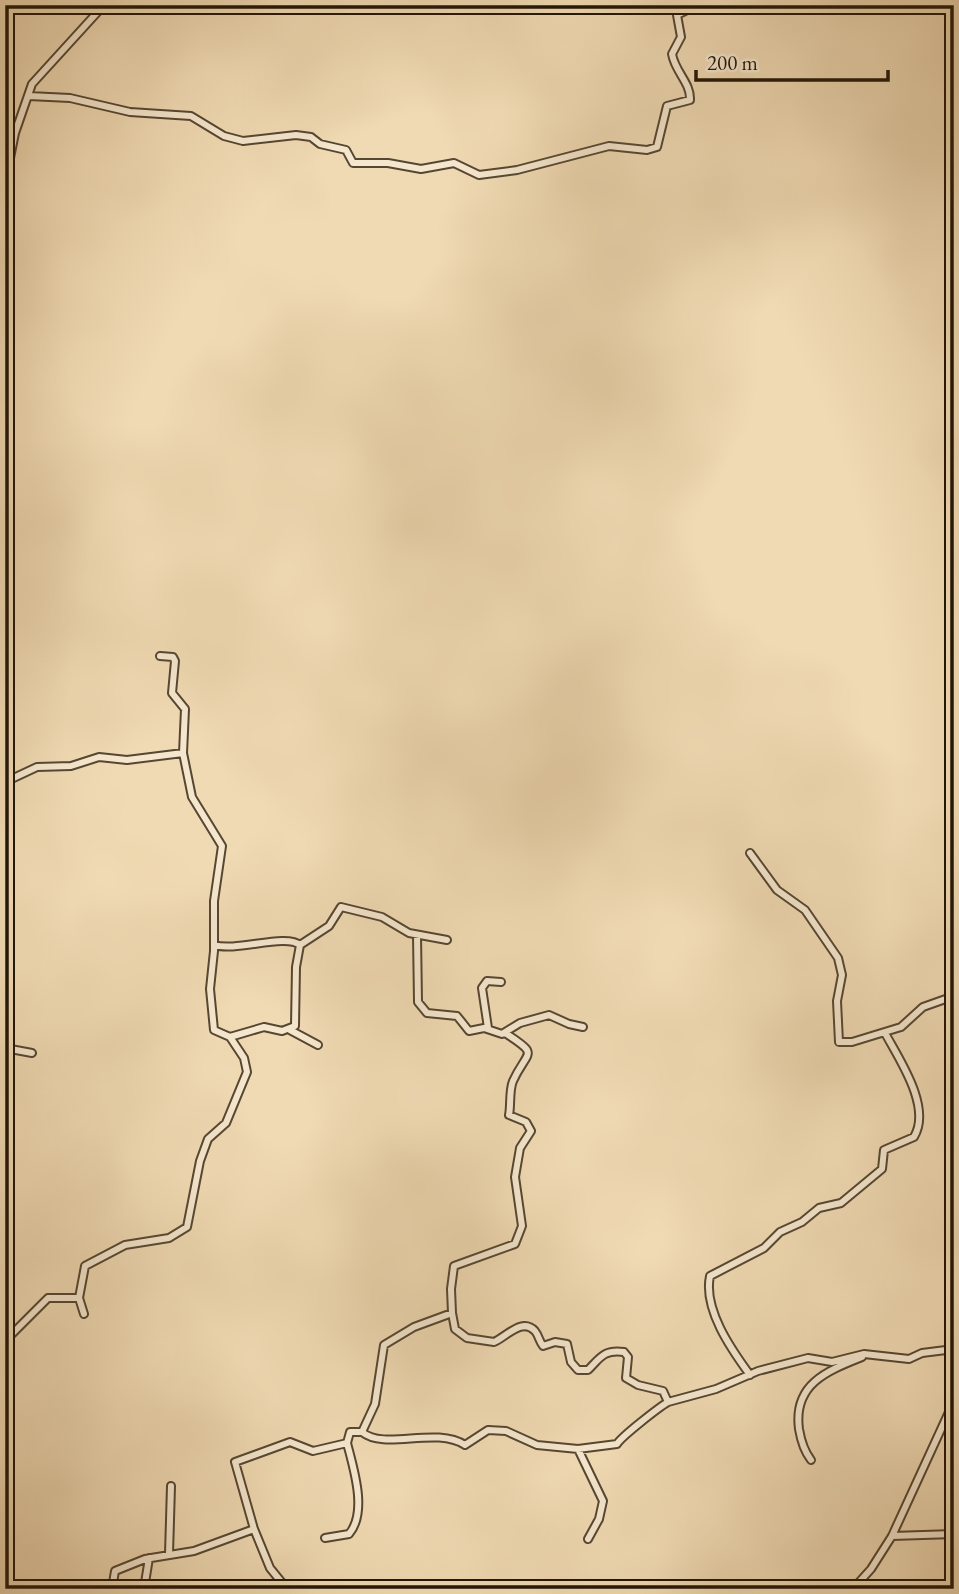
<svg xmlns="http://www.w3.org/2000/svg" width="959" height="1594" font-family="'EB Garamond',serif">
<style>
.lines{fill:none;stroke-linecap:round;stroke-linejoin:round}
.minor-casing{stroke:#564732;stroke-width:10}
.minor{stroke:#f5e7ce;stroke-width:6}
</style>
<rect width="100%" height="100%" fill="#f0dab3"/>
<filter id="stains"><feTurbulence type="fractalNoise" baseFrequency=".00286" numOctaves="4"/><feColorMatrix values="0 0 0 0 .2 0 0 0 0 .09 0 0 0 0 .02 0 0 0 .5 -.17"/></filter>
<radialGradient id="worn" r=".72"><stop offset=".6" stop-color="#630" stop-opacity="0"/><stop offset="1" stop-color="#630" stop-opacity=".3"/></radialGradient>
<g class="lines">
<g class="minor-casing">
<path id="minor" d="M 29,96 L 70,98 L 130,112 L 191,116 L 224,136 L 243,141 L 296,135 L 311,137 L 320,144 L 346,150 L 353,163 L 388,163 L 421,169 L 454,163 L 479,175 L 517,170 L 609,146 L 647,150 L 657,147 L 667,106 L 690,100 C 691,83 675,72 672,54 L 681,37 L 677,15 L 697,5
M 5,148 L 9,163 L 5,191
M 9,163 L 15,133 L 32,84 L 104,5
M 5,782 L 37,767 L 71,766 L 99,757 L 127,760 L 183,753
M 750,853 L 777,890 L 805,910 L 838,958 L 842,975 L 837,1001 L 839,1042 L 852,1042 L 901,1027 L 923,1007 L 954,996
M 417,935 L 418,1002 L 427,1013 L 457,1016 L 469,1031 L 484,1028 L 502,1034 L 520,1023 L 549,1015 L 569,1024 L 583,1027
M 214,945 C 236,952 286,933 300,945
M 488,1028 L 482,988 L 487,981 L 501,982
M 290,1030 L 318,1045
M 230,1037 L 264,1027 L 282,1031 L 295,1026 L 296,967 L 300,945 L 329,926 L 341,907 L 382,917 L 409,933 L 447,940
M 5,1048 L 32,1053
M 79,1298 L 84,1314
M 452,1313 L 455,1329 L 467,1338 L 494,1342 C 506,1337 522,1317 535,1331 C 539,1336 539,1341 543,1346 L 555,1342 L 567,1344 L 571,1362 L 578,1370 L 588,1370 C 600,1358 604,1349 624,1352 L 628,1357 L 626,1378 L 638,1385 L 663,1391 L 668,1402 L 716,1389 L 758,1371 L 808,1358 L 832,1362 L 864,1354 L 909,1359 L 922,1353 L 954,1349
M 5,1341 L 48,1298 L 79,1298 L 85,1266 L 125,1245 L 169,1238 L 187,1227 L 200,1161 L 208,1139 L 226,1123 L 247,1072 L 244,1058 L 230,1037 L 214,1030 L 210,989 L 214,951 L 214,901 L 222,846 L 192,797 L 183,753 L 185,709 L 172,693 L 175,661 L 173,657 L 160,656
M 750,1375 C 731,1349 703,1309 710,1276 L 764,1248 L 780,1232 L 802,1222 L 819,1208 L 841,1203 L 882,1169 L 884,1150 L 914,1137 C 932,1107 899,1059 885,1033
M 362,1432 C 385,1451 435,1426 465,1445 L 488,1430 L 506,1431 L 537,1445 L 578,1449 L 617,1444 C 621,1437 658,1408 668,1402
M 578,1449 L 603,1501 L 599,1519 L 588,1539
M 811,1460 C 804,1451 801,1441 799,1429 C 793,1384 827,1371 862,1357
M 254,1529 L 270,1568 L 287,1589
M 892,1536 L 954,1534
M 325,1538 L 349,1534 C 368,1512 353,1467 347,1443
M 169,1554 L 171,1486
M 112,1589 L 115,1571 L 145,1559 L 194,1551 L 254,1529 L 235,1462 L 290,1442 L 313,1451 L 347,1443 L 350,1432 L 362,1432 L 375,1404 L 384,1345 L 414,1327 L 452,1313 L 451,1289 L 454,1266 L 515,1244 L 522,1226 L 515,1177 L 520,1148 L 531,1131 L 526,1122 L 509,1115 C 511,1106 509,1090 513,1081 C 527,1050 541,1056 505,1033
M 144,1589 L 149,1558
M 853,1589 L 871,1569 L 892,1536 L 954,1401"/>
</g>
<use href="#minor" class="minor"/>
</g>
<rect width="959" height="1594" fill="none" stroke="#f0dab3" stroke-width="28"/>
<rect x="7" y="7" width="945" height="1580" fill="none" stroke="#221607" stroke-width="3.5"/>
<rect x="14" y="14" width="931" height="1566" fill="none" stroke="#221607" stroke-width="2"/>
<path d="M696 70v10h192v-10" fill="none" stroke="#221607" stroke-width="3.5"/>
<text x="707" y="70" font-size="21" fill="#221607" stroke="#f5e7ce" stroke-width="5" paint-order="stroke">200 m</text>
<rect width="100%" height="100%" filter="url(#stains)"/>
<rect width="100%" height="100%" fill="url(#worn)"/>
</svg>
